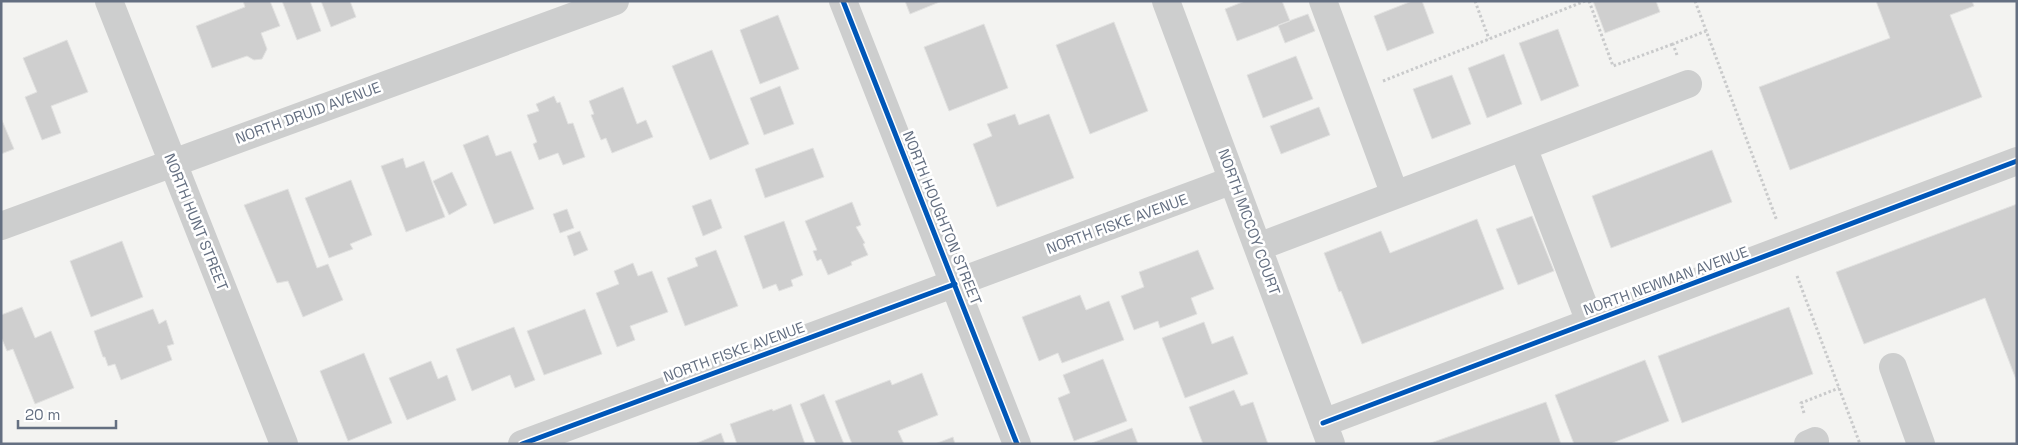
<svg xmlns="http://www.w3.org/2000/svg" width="2018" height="445" font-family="'Space Grotesk',sans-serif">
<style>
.building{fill:#cfcfcf;stroke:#e2e2e1}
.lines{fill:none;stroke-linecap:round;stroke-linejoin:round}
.path{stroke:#c9cacb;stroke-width:3;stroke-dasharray:2.5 2.5;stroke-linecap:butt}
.minor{stroke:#cdcece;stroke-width:28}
.cycleway-casing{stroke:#fff;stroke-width:8}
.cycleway{stroke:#0057b8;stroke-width:5}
.labels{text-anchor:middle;stroke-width:5;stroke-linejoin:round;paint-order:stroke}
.street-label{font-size:15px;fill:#646f81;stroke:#fff}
</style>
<rect width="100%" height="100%" fill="#f3f3f1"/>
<path class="building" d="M 243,1 L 270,1 L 280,26 L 261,33 L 267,49 L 262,59 L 254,60 L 247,56 L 212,68 L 196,26 L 245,7 Z
M 282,1 L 310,1 L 321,31 L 297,40 Z
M 321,1 L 350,1 L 356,17 L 331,27 Z
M 905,1 L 942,1 L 910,14 Z
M 1245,1 L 1282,1 L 1290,21 L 1237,41 L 1225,9 Z
M 1412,1 L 1422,1 L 1434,33 L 1387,51 L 1374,16 Z
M 1593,1 L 1656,1 L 1660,12 L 1605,33 Z
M 1876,1 L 1972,1 L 1974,6 L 1950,15 L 1982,97 L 1790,170 L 1759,87 L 1890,38 Z
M 1308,14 L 1315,31 L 1285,43 L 1278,25 Z
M 778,15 L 799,69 L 760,84 L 740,30 Z
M 1114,22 L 1148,111 L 1090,134 L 1056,45 Z
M 984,24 L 1008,88 L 949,111 L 924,47 Z
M 1558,29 L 1579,86 L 1541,101 L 1519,43 Z
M 67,40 L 88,92 L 51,106 L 61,133 L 42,140 L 25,97 L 37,92 L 23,58 Z
M 712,50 L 749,144 L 710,160 L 672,66 Z
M 1504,54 L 1522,104 L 1487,118 L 1468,68 Z
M 1296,56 L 1313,99 L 1263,118 L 1247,75 Z
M 1452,75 L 1471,124 L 1432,139 L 1413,89 Z
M 780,86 L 794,124 L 764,135 L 750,98 Z
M 623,87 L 637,124 L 646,120 L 653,137 L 612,153 L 606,138 L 601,140 L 591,115 L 594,114 L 589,101 Z
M 554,96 L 557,103 L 560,102 L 568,124 L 573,123 L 585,157 L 563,165 L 558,153 L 539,160 L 533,144 L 537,142 L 527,115 L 539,111 L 536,104 Z
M 1319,107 L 1330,135 L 1281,154 L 1270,126 Z
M 1015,114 L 1019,125 L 1049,114 L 1074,178 L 997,207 L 973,144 L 992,136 L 987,124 Z
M 1,118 L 14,149 L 1,154 Z
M 488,135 L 496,156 L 511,151 L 534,209 L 494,224 L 463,145 Z
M 813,148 L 824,177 L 765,198 L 755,169 Z
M 1712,150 L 1732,202 L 1611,248 L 1592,196 Z
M 403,158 L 406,168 L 424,161 L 445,217 L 406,232 L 381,166 Z
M 452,172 L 467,205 L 449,215 L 433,181 Z
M 351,180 L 372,235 L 350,244 L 353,249 L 329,258 L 305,198 Z
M 288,189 L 317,268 L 328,264 L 343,300 L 303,317 L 288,281 L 277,283 L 244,205 Z
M 711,199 L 722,228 L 703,236 L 692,206 Z
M 852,202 L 861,225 L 856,227 L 865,243 L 863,244 L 868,255 L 851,262 L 852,265 L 828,275 L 821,259 L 817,261 L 813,251 L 817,250 L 805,221 Z
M 2017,204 L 2017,382 L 1985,298 L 1864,344 L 1836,272 Z
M 567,209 L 574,228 L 560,233 L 553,214 Z
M 1532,216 L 1554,271 L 1518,285 L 1496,229 Z
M 1477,219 L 1504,289 L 1362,344 L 1341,291 L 1339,292 L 1324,253 L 1381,231 L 1390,253 Z
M 784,221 L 803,275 L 791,280 L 793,286 L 779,291 L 776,284 L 763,289 L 744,236 Z
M 580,231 L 588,250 L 574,256 L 567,236 Z
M 122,241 L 143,297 L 91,317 L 70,261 Z
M 716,250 L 738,306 L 685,326 L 667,278 L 698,266 L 695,258 Z
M 1198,250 L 1214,289 L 1191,298 L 1197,314 L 1160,328 L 1158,321 L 1134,330 L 1121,296 L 1144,287 L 1139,272 Z
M 633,263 L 638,276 L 652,271 L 668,312 L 630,326 L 635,340 L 617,347 L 596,293 L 619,284 L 614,271 Z
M 1080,295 L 1086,310 L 1109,301 L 1124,340 L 1062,363 L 1058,353 L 1039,361 L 1022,317 Z
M 22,307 L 35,338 L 51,331 L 74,388 L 35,404 L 13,349 L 7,351 L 1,337 L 1,315 Z
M 1789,307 L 1813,374 L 1682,423 L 1658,356 Z
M 153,309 L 159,324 L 166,320 L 174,344 L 167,346 L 172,360 L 121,380 L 115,364 L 108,366 L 105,357 L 103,357 L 94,331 Z
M 585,309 L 602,354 L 544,375 L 527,331 Z
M 1204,322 L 1212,344 L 1233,336 L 1248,374 L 1185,398 L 1162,338 Z
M 514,327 L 535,380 L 515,388 L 510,375 L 472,391 L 456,349 Z
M 364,353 L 392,423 L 348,441 L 320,371 Z
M 1103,359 L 1127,421 L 1074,441 L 1058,398 L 1070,393 L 1063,375 Z
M 1645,360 L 1669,421 L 1610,444 L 1574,444 L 1555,395 Z
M 431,361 L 438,379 L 447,375 L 456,400 L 407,420 L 389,378 Z
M 922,373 L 938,415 L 898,431 L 904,444 L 852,444 L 835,401 L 890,380 L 892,385 Z
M 1234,390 L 1241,406 L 1253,402 L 1268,444 L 1203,444 L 1189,407 Z
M 824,394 L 844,444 L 816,444 L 800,404 Z
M 1546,402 L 1561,444 L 1428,444 Z
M 791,404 L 805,444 L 737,444 L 730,424 L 772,409 L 773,411 Z
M 1132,428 L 1138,444 L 1093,444 L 1092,443 Z
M 721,433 L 725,444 L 697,444 L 697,443 Z
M 953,437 L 955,444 L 935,444 Z"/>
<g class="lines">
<path class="path" d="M 1475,1 L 1489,39
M 1589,1 L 1613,66 L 1673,44
M 1695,1 L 1777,221
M 1677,55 L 1673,44 L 1706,31
M 1383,81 L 1585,1
M 1797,276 L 1860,444
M 1804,413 L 1801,403 L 1839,388"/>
<path class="minor" d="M 109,1 L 284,444
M 843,1 L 1017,444
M 1166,1 L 1331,444
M 1323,1 L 1395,195
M 1523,147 L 1590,322
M 1,226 L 615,1
M 1258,247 L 1688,84
M 1893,367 L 1921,444
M 1323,423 L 2017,161
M 522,444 L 1233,180
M 1808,444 L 1815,441"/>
<g class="cycleway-casing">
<path id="cycleway" d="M 843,1 L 1017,444
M 1323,423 L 2017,161
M 522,444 L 955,284"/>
</g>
<use href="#cycleway" class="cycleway"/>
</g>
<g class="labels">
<g class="street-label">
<text transform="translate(308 113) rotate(-20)" y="5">NORTH DRUID AVENUE</text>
<text transform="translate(942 218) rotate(68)" y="5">NORTH HOUGHTON STREET</text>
<text transform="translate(196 222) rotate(68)" y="5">NORTH HUNT STREET</text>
<text transform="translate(1249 222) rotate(70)" y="5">NORTH MCCOY COURT</text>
<text transform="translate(1117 224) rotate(-20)" y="5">NORTH FISKE AVENUE</text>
<text transform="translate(1666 281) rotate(-20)" y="5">NORTH NEWMAN AVENUE</text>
<text transform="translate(734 352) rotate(-20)" y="5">NORTH FISKE AVENUE</text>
</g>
</g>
<rect width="2018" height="445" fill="none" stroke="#646f81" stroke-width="5"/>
<path d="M18 420v8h98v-8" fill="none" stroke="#646f81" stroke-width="2.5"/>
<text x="25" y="420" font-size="15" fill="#646f81" stroke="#ffffff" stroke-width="4" paint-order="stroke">20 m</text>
</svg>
